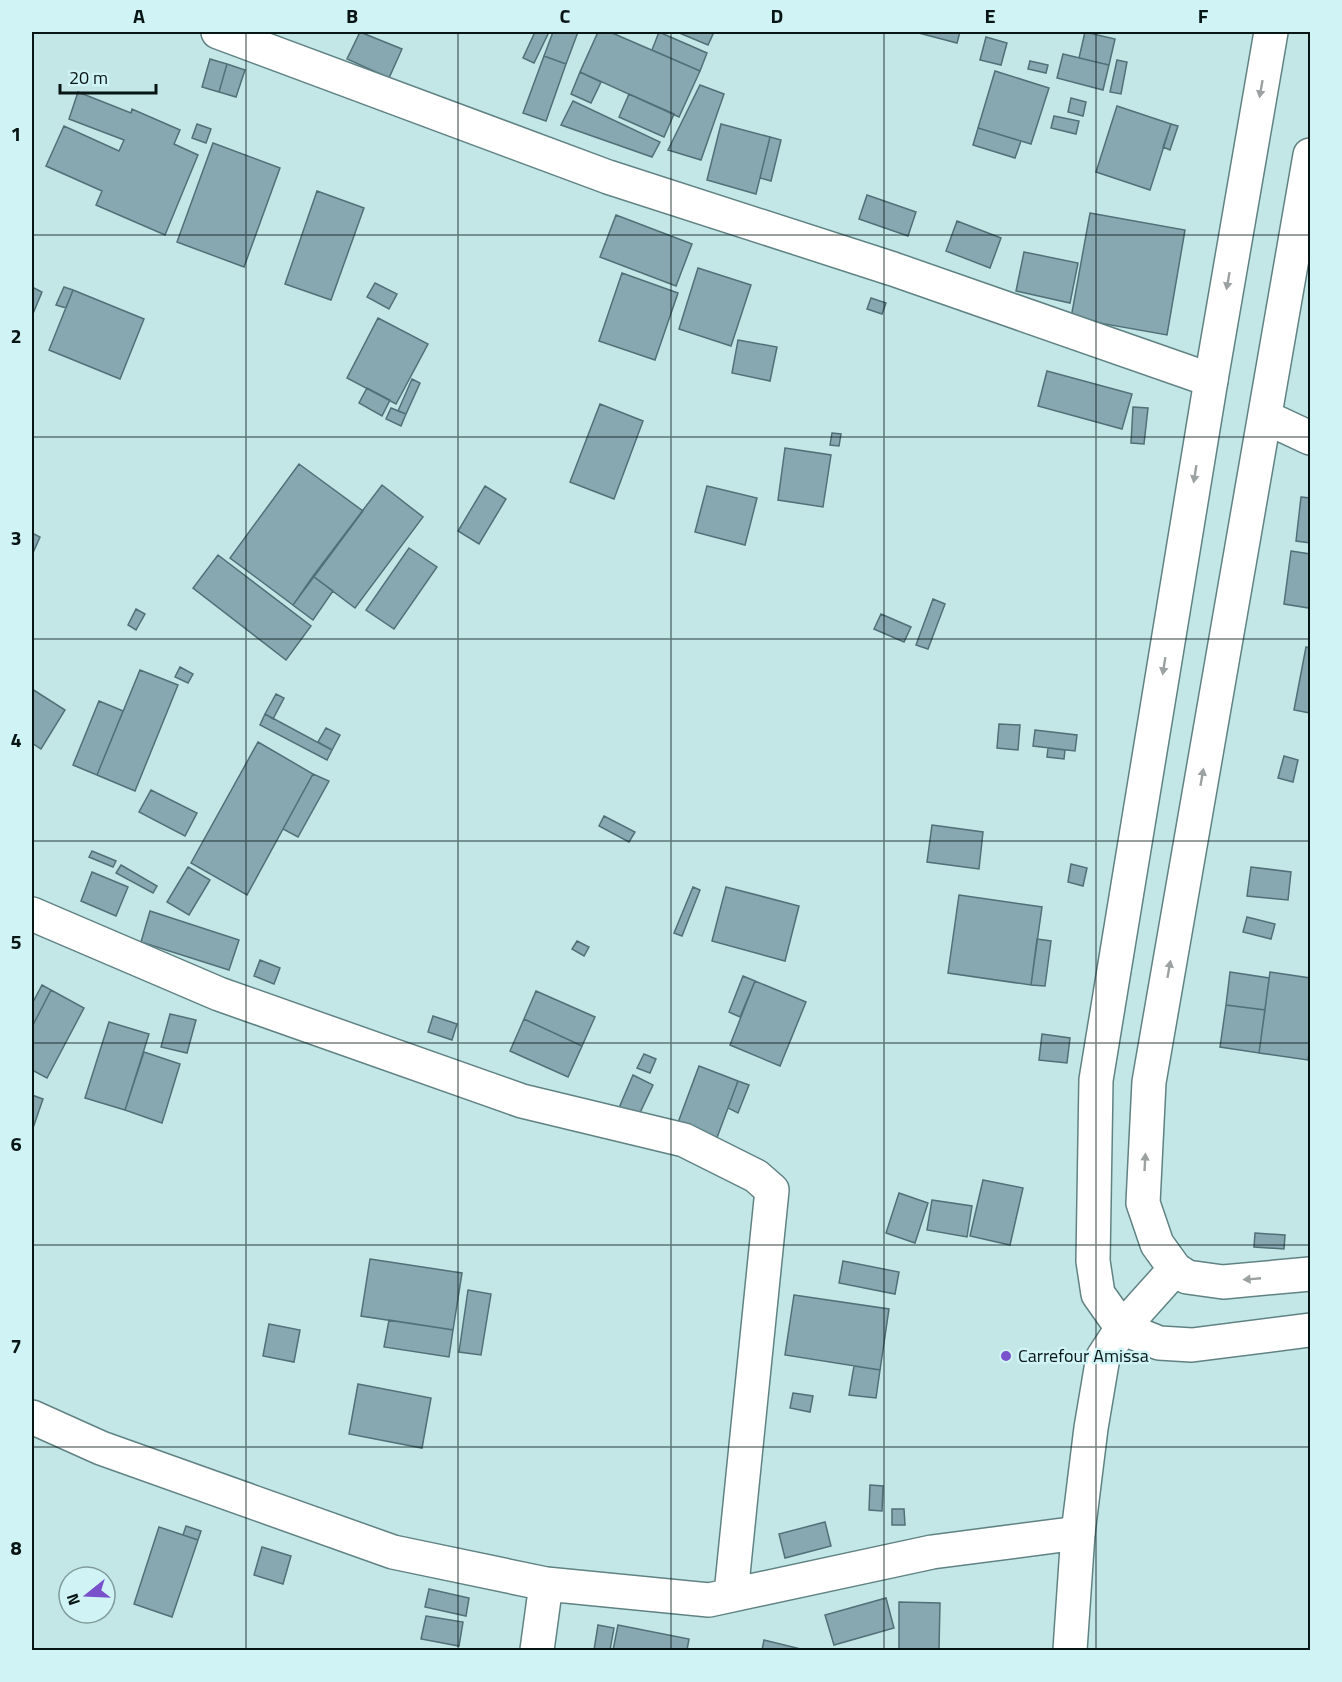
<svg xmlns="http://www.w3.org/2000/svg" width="1342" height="1682" font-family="'Titillium Web',sans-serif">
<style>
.building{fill:#88a8b1;stroke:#517078;stroke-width:1.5}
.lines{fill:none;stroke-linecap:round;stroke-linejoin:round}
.minor-casing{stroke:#618283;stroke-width:36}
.tertiary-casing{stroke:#618283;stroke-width:36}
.minor{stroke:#fff;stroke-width:33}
.tertiary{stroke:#fff;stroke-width:33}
.oneway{fill:#9ca1a1}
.grid{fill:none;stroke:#081515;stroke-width:1.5;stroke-opacity:0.55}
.poi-dot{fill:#7951ca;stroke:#d0f4f5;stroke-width:2}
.labels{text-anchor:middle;stroke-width:5;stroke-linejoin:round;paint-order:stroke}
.poi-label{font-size:18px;fill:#081515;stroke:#d0f4f5;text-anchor:start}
.neatline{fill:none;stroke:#081515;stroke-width:2}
.grid-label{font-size:20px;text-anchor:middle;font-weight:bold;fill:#081515}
</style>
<rect width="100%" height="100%" fill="#c3e7e7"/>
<path class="building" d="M 360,32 L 402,49 L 389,78 L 347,59 Z
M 535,32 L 549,32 L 534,63 L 523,58 Z
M 553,32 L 578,32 L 566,64 L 544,56 Z
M 598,32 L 610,32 L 700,71 L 679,117 L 580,72 Z
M 659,32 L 707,53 L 700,71 L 652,50 Z
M 677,32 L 714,32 L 708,45 Z
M 915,32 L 960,32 L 957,43 Z
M 1085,32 L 1115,39 L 1109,65 L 1079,58 Z
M 986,37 L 1007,43 L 1001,65 L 980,60 Z
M 1063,54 L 1109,65 L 1103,90 L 1057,78 Z
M 544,56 L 566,64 L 546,121 L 523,113 Z
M 210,59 L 227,64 L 219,92 L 202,87 Z
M 1117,60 L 1127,62 L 1121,94 L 1110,92 Z
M 1030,61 L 1048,65 L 1046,73 L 1028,69 Z
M 227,64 L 245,70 L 236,97 L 219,92 Z
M 995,71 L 1049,88 L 1031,144 L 978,128 Z
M 580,72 L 601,82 L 591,103 L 571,94 Z
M 700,85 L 724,94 L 701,160 L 668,150 Z
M 78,92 L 131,113 L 132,109 L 180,130 L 174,144 L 198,155 L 165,235 L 96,205 L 102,191 L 46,166 L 64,126 L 119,151 L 124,140 L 69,119 Z
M 629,94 L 674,114 L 664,137 L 619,117 Z
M 1071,98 L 1086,102 L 1083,116 L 1068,112 Z
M 573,101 L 660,142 L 652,157 L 561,125 Z
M 1117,106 L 1171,124 L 1150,190 L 1096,172 Z
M 1054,116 L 1079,121 L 1076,134 L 1051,128 Z
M 197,124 L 211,129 L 206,143 L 192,138 Z
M 721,124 L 770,137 L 756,194 L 707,180 Z
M 1171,124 L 1178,126 L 1170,150 L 1163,147 Z
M 978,128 L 1021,141 L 1015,158 L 973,145 Z
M 770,137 L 781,140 L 771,181 L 760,178 Z
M 213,143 L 280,168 L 244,267 L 177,242 Z
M 317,191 L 364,208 L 331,300 L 285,284 Z
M 867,195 L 916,212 L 908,236 L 859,219 Z
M 1090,213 L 1185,230 L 1167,335 L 1071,318 Z
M 616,215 L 692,244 L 676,286 L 600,257 Z
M 957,221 L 1001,238 L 990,268 L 946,251 Z
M 1024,252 L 1078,263 L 1070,303 L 1016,291 Z
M 698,268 L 751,285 L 731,346 L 679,329 Z
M 622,273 L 678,293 L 655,360 L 599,341 Z
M 375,283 L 397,294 L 389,309 L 367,297 Z
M 32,287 L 42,292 L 32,316 Z
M 64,287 L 73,290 L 66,308 L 56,305 Z
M 73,290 L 144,319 L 120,379 L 49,350 Z
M 871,298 L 886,303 L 882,314 L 867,309 Z
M 378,318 L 428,344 L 396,404 L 347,378 Z
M 738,340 L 777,347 L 770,381 L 732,373 Z
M 1047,371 L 1132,394 L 1122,429 L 1038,406 Z
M 412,379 L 420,383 L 406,414 L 398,411 Z
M 367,388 L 390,400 L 382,416 L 359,403 Z
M 600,404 L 643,421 L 614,499 L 570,482 Z
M 1133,407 L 1148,408 L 1144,444 L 1131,443 Z
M 391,408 L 406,414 L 401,426 L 386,419 Z
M 832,433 L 841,434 L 839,446 L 830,445 Z
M 785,448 L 831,455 L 823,507 L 778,500 Z
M 299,464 L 363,511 L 293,605 L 230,558 Z
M 382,485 L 423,517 L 355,608 L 313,576 Z
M 485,486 L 506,499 L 479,544 L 458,531 Z
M 707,486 L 757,498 L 745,545 L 695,532 Z
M 1301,497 L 1310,498 L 1310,543 L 1296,541 Z
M 32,533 L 40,537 L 32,555 Z
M 409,548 L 437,567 L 394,629 L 366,610 Z
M 1291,551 L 1310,554 L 1309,608 L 1284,604 Z
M 218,555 L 311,626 L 286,660 L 193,588 Z
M 313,576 L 333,591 L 313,620 L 293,605 Z
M 933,599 L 945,604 L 928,649 L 916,645 Z
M 136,609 L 145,614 L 136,630 L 128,625 Z
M 881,614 L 911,627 L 904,642 L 874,629 Z
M 1306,647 L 1310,648 L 1310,713 L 1294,710 Z
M 180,667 L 193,674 L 188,683 L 175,677 Z
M 140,670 L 178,685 L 135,791 L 97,775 Z
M 32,689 L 65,710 L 41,749 L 32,743 Z
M 276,694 L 284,698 L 273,719 L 265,714 Z
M 99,701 L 123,711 L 97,775 L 73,765 Z
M 265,714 L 332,750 L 327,760 L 260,725 Z
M 999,724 L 1020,725 L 1018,750 L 997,748 Z
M 326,728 L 340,735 L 332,750 L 318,742 Z
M 1035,730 L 1077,735 L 1075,751 L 1033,746 Z
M 258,742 L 313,774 L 247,895 L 191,863 Z
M 1048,748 L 1065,750 L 1064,759 L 1047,757 Z
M 1284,756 L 1298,760 L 1293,782 L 1278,778 Z
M 313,774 L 329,781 L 298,837 L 283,829 Z
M 151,790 L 197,813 L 185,836 L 139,812 Z
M 604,816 L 635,832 L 629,842 L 599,826 Z
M 932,825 L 983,832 L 979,869 L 927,862 Z
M 92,851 L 116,861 L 113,867 L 89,857 Z
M 1071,864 L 1087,868 L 1083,886 L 1068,882 Z
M 121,865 L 157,886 L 153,893 L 116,873 Z
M 188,867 L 210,880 L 189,915 L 167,902 Z
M 1251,867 L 1291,872 L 1288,900 L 1247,896 Z
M 92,872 L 128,887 L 116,916 L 81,901 Z
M 693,887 L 700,890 L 682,936 L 674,933 Z
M 726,887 L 799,906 L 785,961 L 712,941 Z
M 959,895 L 1042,907 L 1031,985 L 948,973 Z
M 150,911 L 239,940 L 229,970 L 141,942 Z
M 1247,917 L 1275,924 L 1271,939 L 1243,932 Z
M 1037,939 L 1051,941 L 1045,986 L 1031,985 Z
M 577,941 L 589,947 L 584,956 L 572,949 Z
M 260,960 L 280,968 L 274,984 L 254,976 Z
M 1230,972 L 1269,978 L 1265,1010 L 1226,1005 Z
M 1270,972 L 1310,978 L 1310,1044 L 1308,1060 L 1259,1053 Z
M 743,976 L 755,981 L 740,1017 L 729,1012 Z
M 755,981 L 806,1002 L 780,1066 L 730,1045 Z
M 42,985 L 51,990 L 32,1027 L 32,1004 Z
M 51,990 L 84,1008 L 47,1078 L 32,1070 L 32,1027 Z
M 536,991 L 595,1017 L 582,1046 L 524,1019 Z
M 1226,1005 L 1265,1010 L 1259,1053 L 1220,1047 Z
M 170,1014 L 196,1020 L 187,1053 L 161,1047 Z
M 433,1016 L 457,1024 L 452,1040 L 428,1032 Z
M 524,1019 L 582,1046 L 568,1077 L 510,1051 Z
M 109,1022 L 149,1034 L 125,1110 L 85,1098 Z
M 1042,1034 L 1070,1038 L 1067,1063 L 1039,1060 Z
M 144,1052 L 180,1064 L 162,1123 L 125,1110 Z
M 644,1054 L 656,1059 L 650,1073 L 637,1068 Z
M 699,1066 L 738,1081 L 715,1143 L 676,1128 Z
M 633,1075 L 653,1085 L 638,1117 L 619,1108 Z
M 738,1081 L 749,1085 L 738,1113 L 728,1108 Z
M 32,1095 L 43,1099 L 32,1131 Z
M 983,1180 L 1023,1188 L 1010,1245 L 970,1236 Z
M 899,1193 L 928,1203 L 915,1243 L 886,1233 Z
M 932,1200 L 972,1206 L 967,1237 L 927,1230 Z
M 1255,1233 L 1285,1235 L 1284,1249 L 1254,1247 Z
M 370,1259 L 462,1273 L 453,1330 L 361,1316 Z
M 843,1261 L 899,1272 L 895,1294 L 839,1283 Z
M 468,1290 L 491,1294 L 481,1355 L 459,1352 Z
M 794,1295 L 889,1309 L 880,1370 L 785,1355 Z
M 389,1320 L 453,1330 L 449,1357 L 384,1347 Z
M 269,1324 L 300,1330 L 294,1362 L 263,1356 Z
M 854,1366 L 880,1370 L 876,1398 L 849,1395 Z
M 358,1384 L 431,1398 L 422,1448 L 349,1434 Z
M 793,1393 L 813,1396 L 810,1412 L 790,1408 Z
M 870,1485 L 883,1486 L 882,1511 L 869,1510 Z
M 892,1509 L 904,1509 L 905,1525 L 892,1525 Z
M 825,1522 L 831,1546 L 785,1558 L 779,1534 Z
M 186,1526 L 201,1531 L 198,1540 L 183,1535 Z
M 159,1527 L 198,1540 L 172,1617 L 134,1604 Z
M 262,1547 L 291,1556 L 283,1584 L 254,1575 Z
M 429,1589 L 469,1598 L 466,1616 L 425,1607 Z
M 886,1598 L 894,1628 L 834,1645 L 825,1615 Z
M 899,1602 L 940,1603 L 939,1650 L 899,1650 Z
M 426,1616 L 463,1622 L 459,1646 L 421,1639 Z
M 598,1625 L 614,1628 L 610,1650 L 594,1650 Z
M 618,1625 L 689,1639 L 687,1650 L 613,1650 Z
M 764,1640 L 801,1649 L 801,1650 L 762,1650 Z"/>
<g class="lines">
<g class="minor-casing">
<path id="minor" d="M 218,32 L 608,177 L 893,269 L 1211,380
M 1265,417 L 1310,438
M 32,914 L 219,994 L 522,1101 L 684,1140 L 756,1176 L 772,1190 L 731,1594
M 32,1417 L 101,1448 L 393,1552 L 546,1584 L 709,1600 L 932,1552 L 1078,1533
M 537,1650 L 546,1584"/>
</g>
<g class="tertiary-casing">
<path id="tertiary" d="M 1271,32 L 1211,380 L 1096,1080 L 1093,1261 L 1098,1294 L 1122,1328 L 1159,1343 L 1192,1345 L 1310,1330
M 1310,155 L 1149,1082 L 1143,1203 L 1157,1244 L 1175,1269 L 1187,1277 L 1223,1282 L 1310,1274
M 1070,1650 L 1078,1533 L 1091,1428 L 1103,1357 L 1122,1328 L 1175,1269"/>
</g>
<use href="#minor" class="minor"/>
<use href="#tertiary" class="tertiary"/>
</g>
<defs><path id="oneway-solid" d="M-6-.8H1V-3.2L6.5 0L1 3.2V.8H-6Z" transform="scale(1.5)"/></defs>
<g class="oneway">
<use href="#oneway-solid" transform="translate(1261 89) rotate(100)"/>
<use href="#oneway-solid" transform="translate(1228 281) rotate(100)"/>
<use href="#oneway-solid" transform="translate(1195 474) rotate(99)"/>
<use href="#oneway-solid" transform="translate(1164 666) rotate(99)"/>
<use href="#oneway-solid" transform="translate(1202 777) rotate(-80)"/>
<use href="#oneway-solid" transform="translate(1169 969) rotate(-80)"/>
<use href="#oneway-solid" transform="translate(1145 1162) rotate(-87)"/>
<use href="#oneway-solid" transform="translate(1252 1279) rotate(175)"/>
</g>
<path class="grid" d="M 246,32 L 246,1650M 458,32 L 458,1650M 671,32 L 671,1650M 884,32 L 884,1650M 1096,32 L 1096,1650M 32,235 L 1310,235M 32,437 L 1310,437M 32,639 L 1310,639M 32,841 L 1310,841M 32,1043 L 1310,1043M 32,1245 L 1310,1245M 32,1447 L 1310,1447"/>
<circle class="poi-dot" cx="1006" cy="1356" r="6"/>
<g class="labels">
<g class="poi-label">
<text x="1018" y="1362">Carrefour Amissa</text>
</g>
</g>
<rect width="1342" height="1682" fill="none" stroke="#d0f4f5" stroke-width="66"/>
<g transform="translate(87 1595) rotate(252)"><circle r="28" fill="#d0f4f5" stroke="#809b9b" stroke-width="1.5"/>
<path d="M0-4.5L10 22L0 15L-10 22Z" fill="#7951ca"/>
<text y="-9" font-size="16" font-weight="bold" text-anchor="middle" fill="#081515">N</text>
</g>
<path d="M60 84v9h96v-9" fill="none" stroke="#081515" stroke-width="3"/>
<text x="69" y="84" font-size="18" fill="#081515" stroke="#d0f4f5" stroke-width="4.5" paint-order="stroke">20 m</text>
<rect x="33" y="33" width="1276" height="1616" class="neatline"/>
<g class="grid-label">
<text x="139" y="23">A</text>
<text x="352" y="23">B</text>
<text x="565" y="23">C</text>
<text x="777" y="23">D</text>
<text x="990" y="23">E</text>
<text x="1203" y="23">F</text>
<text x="16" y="141">1</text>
<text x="16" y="343">2</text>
<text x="16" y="545">3</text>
<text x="16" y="747">4</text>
<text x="16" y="949">5</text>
<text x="16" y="1151">6</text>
<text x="16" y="1353">7</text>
<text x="16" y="1555">8</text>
</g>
</svg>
